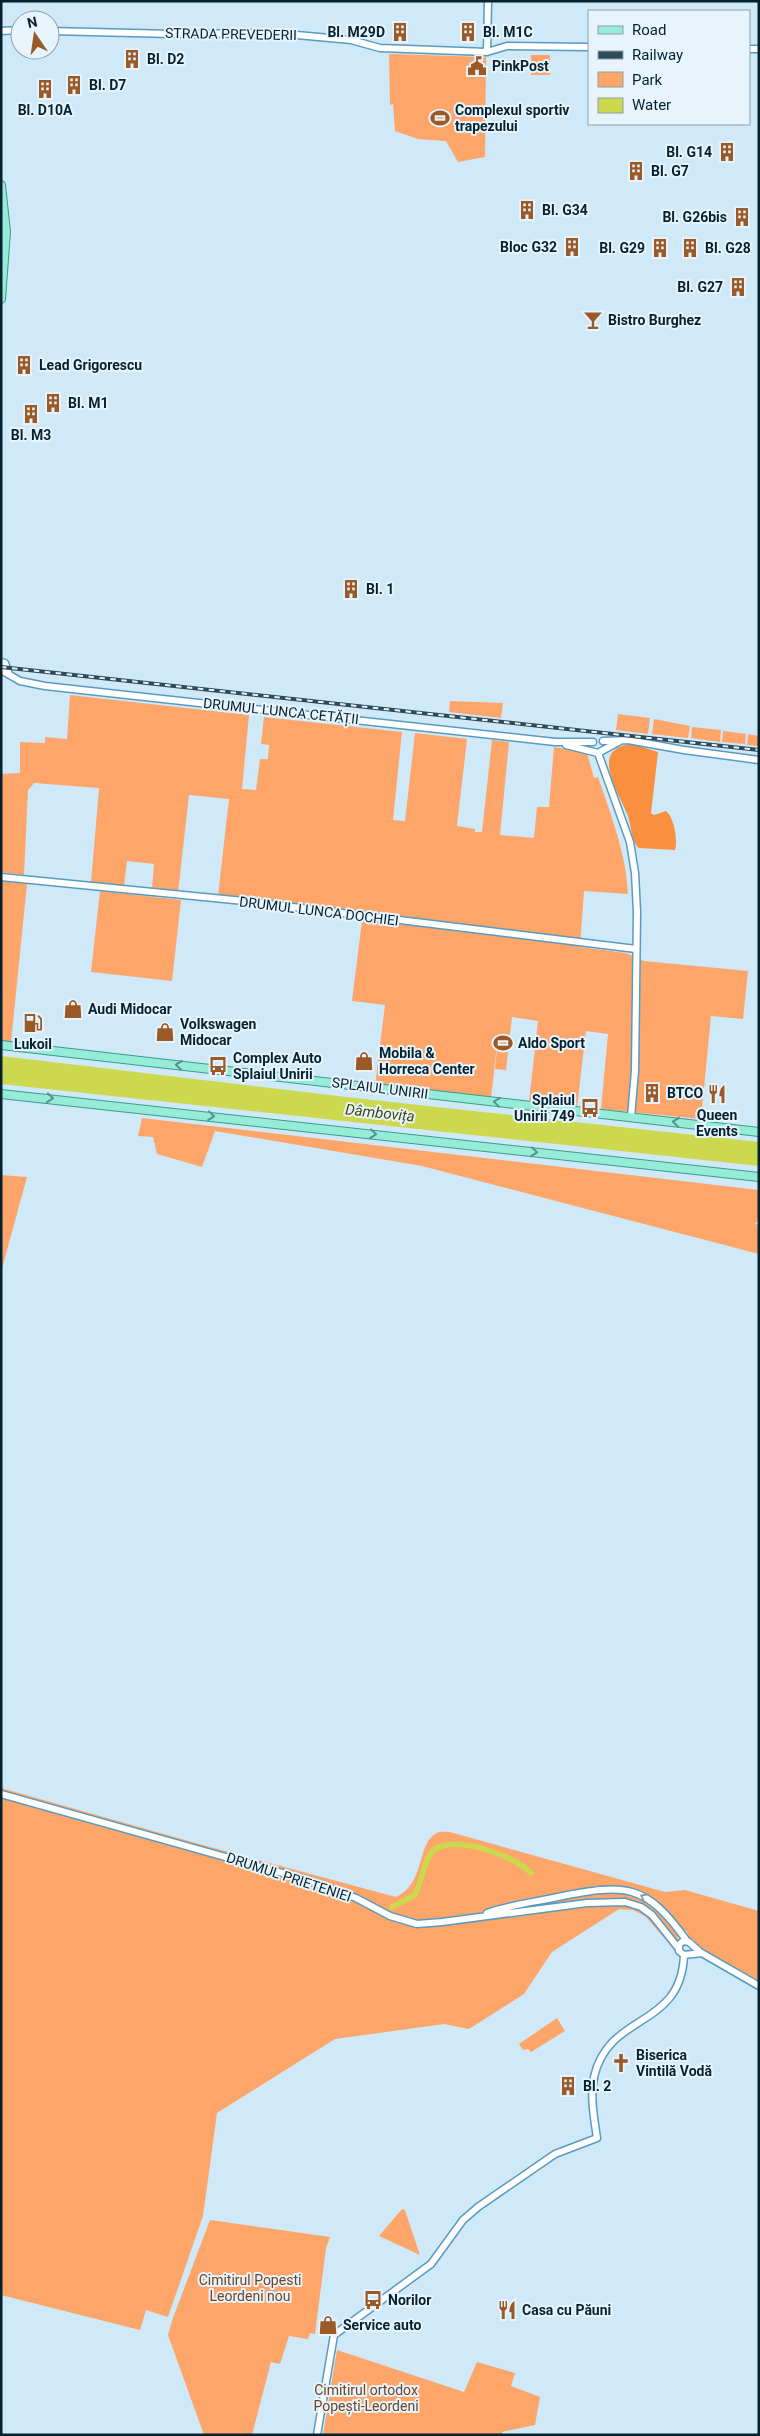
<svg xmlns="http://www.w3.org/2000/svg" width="760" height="2436" font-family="Roboto,sans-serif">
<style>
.green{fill:#fea56a}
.forest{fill:#fa8f3f}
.water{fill:#ccd84e}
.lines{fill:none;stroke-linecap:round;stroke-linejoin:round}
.canal{stroke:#ccd84e;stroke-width:5.5}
.minor-casing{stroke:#589bc0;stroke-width:9}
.major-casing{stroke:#369d8c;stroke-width:10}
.minor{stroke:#fff;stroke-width:6}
.major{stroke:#96ecd7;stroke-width:8}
.rail-casing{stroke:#2d4a59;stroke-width:4}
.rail{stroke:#e7f4fc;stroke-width:2;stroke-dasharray:5.5;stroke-linecap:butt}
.oneway{stroke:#55918c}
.oneway2{stroke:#8e9ca2}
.labels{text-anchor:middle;stroke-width:4;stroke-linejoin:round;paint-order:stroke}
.poi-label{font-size:14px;font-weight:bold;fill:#052231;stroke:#e7f4fc;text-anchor:start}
.street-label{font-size:14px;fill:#052231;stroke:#e7f4fc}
.park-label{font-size:14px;fill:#6f4324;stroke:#e7f4fc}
.water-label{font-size:15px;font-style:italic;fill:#43470f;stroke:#e7f4fc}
</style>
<rect width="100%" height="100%" fill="#cfe9f8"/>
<path class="green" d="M 389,54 L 486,57 L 485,157 L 458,162 L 446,141 L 418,139 L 395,131 L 393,104 L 390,105 Z
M 531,55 L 550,55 L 550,75 L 531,75 Z
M 70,695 L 249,715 L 242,789 L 256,790 L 260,759 L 268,759 L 269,745 L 261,744 L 264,717 L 402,732 L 393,820 L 405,821 L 415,733 L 467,739 L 457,826 L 475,829 L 475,832 L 482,832 L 492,740 L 509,742 L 500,835 L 534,838 L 537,807 L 549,807 L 554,747 L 587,753 L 594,778 L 598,777 C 611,815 626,853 628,894 L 584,891 L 580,947 L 626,953 L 644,961 L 748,971 L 743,1019 L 711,1016 L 701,1119 L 601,1109 L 608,1034 L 586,1031 L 577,1107 L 529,1102 L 538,1021 L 512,1017 L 506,1070 L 495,1069 L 499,1027 L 491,1098 L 375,1086 L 385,1005 L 352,1001 L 363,913 L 218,896 L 229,799 L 189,795 L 178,893 L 152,889 L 154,864 L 127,861 L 124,886 L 91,883 L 99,788 L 34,783 L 28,790 L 24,875 L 1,872 L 1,774 L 20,773 L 20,742 L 45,743 L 45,737 L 67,739 Z
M 450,701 L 503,703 L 501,718 L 449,712 Z
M 618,714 L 650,718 L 648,734 L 616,730 Z
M 654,719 L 690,726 L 688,738 L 652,734 Z
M 692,727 L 721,730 L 720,742 L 691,738 Z
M 723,731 L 746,734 L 745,744 L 722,742 Z
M 748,734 L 759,736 L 759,746 L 747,745 Z
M 1,881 L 27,884 L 11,1042 L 1,1041 Z
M 100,891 L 181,900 L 172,981 L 91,972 Z
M 142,1118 L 759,1190 L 759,1219 L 755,1224 L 759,1225 L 759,1254 L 422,1166 L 215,1131 L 202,1167 L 157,1154 L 153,1137 L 138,1136 Z
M 1,1175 L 27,1177 L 1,1272 Z
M 1,1788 L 199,1844 L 396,1897 C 425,1884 417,1845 435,1834 C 439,1831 445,1832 450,1832 L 665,1892 L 685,1890 L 759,1911 L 759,1984 L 701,1951 L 695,1941 L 688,1939 L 687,1931 L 678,1933 L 678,1954 L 645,1916 L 633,1910 L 619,1909 L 552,1952 L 524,1994 L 469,2029 L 444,2024 L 335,2039 L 217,2113 L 203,2216 L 168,2317 L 146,2310 L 140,2330 L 1,2295 Z
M 557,2018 L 565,2031 L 531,2052 L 528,2049 L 523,2050 L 519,2044 Z
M 402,2209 L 405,2210 L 420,2255 L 379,2236 Z
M 210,2220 L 330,2237 L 326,2248 L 315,2334 L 310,2333 L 308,2339 L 289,2336 L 280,2364 L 271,2362 L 252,2435 L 204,2435 L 168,2335 L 173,2318 Z
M 337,2350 L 464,2392 L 477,2362 L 515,2373 L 511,2386 L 540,2397 L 535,2425 L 502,2432 L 502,2435 L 323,2435 Z"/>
<path class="forest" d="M 632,744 L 658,752 L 651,813 L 654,815 L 666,811 C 674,817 678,840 675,850 L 639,848 C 632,844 631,825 628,816 C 619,793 588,748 632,744 Z"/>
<path class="water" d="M 1,1056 L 355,1098 L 759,1142 L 759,1166 L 1,1084 Z"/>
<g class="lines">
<path class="canal" d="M 392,1907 L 415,1895 C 421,1884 425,1856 434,1850 C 455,1834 515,1856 531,1873"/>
<g class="minor-casing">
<path id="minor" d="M 1,31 L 20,30
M 50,31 L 173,34 L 275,33 L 351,40 L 380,48 L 487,52 L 507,46 L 589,47
M 749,49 L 759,49
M 487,52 L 488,1
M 1,662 L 5,663 L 9,674
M 1,670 L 20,681 L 45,686 L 555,742 L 593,742
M 603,741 L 628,740 L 684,750 L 759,760
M 566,745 L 598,753 L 620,741
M 598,753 L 630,842 L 635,873 L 637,912 L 635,1071 L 631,1117
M 1,877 L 244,901 L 636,949
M 1,1794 L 311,1881 L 356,1898 L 390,1916 L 417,1924 L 442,1922 L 587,1903 L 625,1902 L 641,1907 L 652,1915 L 679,1949
M 487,1913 C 510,1905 534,1902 558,1897 C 625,1884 645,1882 687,1941
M 702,1953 L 684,1955 L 679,1951 L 679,1945 L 683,1941 L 689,1942 L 700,1952 L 759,1986
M 317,2435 L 334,2335 L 431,2264 L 463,2220 L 478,2207 L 555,2154 L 597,2138 C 594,2118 590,2097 594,2077 C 609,2011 681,2030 684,1955"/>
</g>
<g class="major-casing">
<path id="major" d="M 1,185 L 6,232 L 1,299
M 1,1045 L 759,1132
M 1,1094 L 759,1177"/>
</g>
<use href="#minor" class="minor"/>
<use href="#major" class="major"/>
<g class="rail-casing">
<path id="rail" d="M 1,667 L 759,750"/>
</g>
<use href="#rail" class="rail"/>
</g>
<defs><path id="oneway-chevron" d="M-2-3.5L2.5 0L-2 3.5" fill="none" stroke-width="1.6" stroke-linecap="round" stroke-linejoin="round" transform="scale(1.25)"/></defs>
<g class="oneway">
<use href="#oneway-chevron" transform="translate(179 1065) rotate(-174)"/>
<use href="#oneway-chevron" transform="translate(50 1098) rotate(5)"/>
<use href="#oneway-chevron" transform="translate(497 1102) rotate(-173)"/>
<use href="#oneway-chevron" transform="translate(211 1116) rotate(6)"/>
<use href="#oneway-chevron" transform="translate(676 1122) rotate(-174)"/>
<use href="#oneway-chevron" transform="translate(373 1134) rotate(6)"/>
<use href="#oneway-chevron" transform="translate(534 1152) rotate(6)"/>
</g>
<use class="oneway2" href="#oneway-chevron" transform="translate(644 1897) rotate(-152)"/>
<defs>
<g id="building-bare" transform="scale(1.5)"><path d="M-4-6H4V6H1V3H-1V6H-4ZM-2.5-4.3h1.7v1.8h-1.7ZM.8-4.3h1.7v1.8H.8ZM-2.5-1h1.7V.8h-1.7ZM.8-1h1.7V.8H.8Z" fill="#9b5928" stroke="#e7f4fc" stroke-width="2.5" paint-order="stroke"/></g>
<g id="civic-bare" transform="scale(1.5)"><path d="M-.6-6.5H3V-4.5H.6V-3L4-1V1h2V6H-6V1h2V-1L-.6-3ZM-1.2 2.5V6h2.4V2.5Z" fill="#9b5928" stroke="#e7f4fc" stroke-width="2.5" paint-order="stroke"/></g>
<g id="stadium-bare" transform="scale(1.5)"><path d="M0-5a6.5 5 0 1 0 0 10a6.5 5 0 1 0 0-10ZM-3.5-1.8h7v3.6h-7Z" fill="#9b5928" stroke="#e7f4fc" stroke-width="2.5" paint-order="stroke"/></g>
<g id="bar-bare" transform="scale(1.5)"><path d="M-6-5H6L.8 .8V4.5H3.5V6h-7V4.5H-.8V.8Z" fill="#9b5928" stroke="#e7f4fc" stroke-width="2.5" paint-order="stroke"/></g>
<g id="shop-bare" transform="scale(1.5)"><path d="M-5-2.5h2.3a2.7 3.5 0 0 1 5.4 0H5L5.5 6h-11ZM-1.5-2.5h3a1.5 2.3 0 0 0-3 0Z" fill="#9b5928" stroke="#e7f4fc" stroke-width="2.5" paint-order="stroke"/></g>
<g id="fuel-bare" transform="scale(1.5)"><path d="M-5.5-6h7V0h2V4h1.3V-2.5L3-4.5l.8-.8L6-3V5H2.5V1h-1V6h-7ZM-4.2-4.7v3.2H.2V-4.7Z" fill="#9b5928" stroke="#e7f4fc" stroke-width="2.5" paint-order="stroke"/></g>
<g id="bus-bare" transform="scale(1.5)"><path d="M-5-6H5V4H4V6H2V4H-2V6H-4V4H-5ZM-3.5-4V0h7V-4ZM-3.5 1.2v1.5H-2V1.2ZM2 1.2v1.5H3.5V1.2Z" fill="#9b5928" stroke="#e7f4fc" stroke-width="2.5" paint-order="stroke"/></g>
<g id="restaurant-bare" transform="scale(1.5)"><path d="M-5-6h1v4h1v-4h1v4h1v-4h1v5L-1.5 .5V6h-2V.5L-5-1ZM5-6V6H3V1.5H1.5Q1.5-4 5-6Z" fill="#9b5928" stroke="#e7f4fc" stroke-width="2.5" paint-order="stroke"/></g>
<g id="church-bare" transform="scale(1.5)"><path d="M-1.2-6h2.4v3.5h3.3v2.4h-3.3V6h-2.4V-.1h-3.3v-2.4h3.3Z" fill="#9b5928" stroke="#e7f4fc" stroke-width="2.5" paint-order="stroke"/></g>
</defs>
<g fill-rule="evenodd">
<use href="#building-bare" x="400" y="32"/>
<use href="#building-bare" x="468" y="32"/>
<use href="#building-bare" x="132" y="59"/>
<use href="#civic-bare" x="477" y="66"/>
<use href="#building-bare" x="74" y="85"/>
<use href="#building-bare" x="45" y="89"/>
<use href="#stadium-bare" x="440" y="118"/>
<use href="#building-bare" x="727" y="152"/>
<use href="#building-bare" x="636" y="171"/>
<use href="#building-bare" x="527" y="210"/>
<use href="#building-bare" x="742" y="217"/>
<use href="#building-bare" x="572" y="247"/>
<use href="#building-bare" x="660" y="248"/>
<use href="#building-bare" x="690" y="248"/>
<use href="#building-bare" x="738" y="287"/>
<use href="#bar-bare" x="593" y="320"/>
<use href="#building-bare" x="24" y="365"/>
<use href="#building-bare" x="53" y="403"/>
<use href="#building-bare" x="31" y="414"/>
<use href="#building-bare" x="351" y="589"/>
<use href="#shop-bare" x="73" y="1009"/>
<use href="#fuel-bare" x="33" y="1023"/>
<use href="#shop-bare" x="165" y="1032"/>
<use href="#stadium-bare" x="503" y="1043"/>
<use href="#shop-bare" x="364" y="1061"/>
<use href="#bus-bare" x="218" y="1066"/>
<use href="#building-bare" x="652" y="1093"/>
<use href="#restaurant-bare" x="717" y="1094"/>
<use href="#bus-bare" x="590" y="1108"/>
<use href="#church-bare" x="621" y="2063"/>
<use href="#building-bare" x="568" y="2086"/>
<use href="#bus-bare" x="373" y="2300"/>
<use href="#restaurant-bare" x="507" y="2310"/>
<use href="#shop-bare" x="328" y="2325"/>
</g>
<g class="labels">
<g class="poi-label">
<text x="385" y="37" text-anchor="end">Bl. M29D</text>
<text x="483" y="37">Bl. M1C</text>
<text x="147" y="64">Bl. D2</text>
<text x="492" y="71">PinkPost</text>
<text x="89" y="90">Bl. D7</text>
<text x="45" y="115" text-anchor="middle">Bl. D10A</text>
<text x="455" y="115">Complexul sportiv<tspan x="455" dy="16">trapezului</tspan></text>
<text x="712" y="157" text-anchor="end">Bl. G14</text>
<text x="651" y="176">Bl. G7</text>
<text x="542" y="215">Bl. G34</text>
<text x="727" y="222" text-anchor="end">Bl. G26bis</text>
<text x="557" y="252" text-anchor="end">Bloc G32</text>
<text x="645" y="253" text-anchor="end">Bl. G29</text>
<text x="705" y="253">Bl. G28</text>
<text x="723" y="292" text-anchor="end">Bl. G27</text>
<text x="608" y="325">Bistro Burghez</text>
<text x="39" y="370">Lead Grigorescu</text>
<text x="68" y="408">Bl. M1</text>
<text x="31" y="440" text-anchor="middle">Bl. M3</text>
<text x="366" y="594">Bl. 1</text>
<text x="88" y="1014">Audi Midocar</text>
<text x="180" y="1029">Volkswagen<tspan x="180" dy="16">Midocar</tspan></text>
<text x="518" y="1048">Aldo Sport</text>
<text x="33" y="1049" text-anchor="middle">Lukoil</text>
<text x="379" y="1058">Mobila &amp;<tspan x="379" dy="16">Horreca Center</tspan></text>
<text x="233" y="1063">Complex Auto<tspan x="233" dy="16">Splaiul Unirii</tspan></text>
<text x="667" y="1098">BTCO</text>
<text x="575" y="1105" text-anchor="end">Splaiul<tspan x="575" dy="16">Unirii 749</tspan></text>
<text x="717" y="1120" text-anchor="middle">Queen<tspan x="717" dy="16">Events</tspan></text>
<text x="636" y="2060">Biserica<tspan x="636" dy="16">Vintilă Vodă</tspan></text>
<text x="583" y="2091">Bl. 2</text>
<text x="388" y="2305">Norilor</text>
<text x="522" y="2315">Casa cu Păuni</text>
<text x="343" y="2330">Service auto</text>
</g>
<g class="street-label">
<text transform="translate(231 34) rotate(1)" y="5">STRADA PREVEDERII</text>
<text transform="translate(281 711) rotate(6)" y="5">DRUMUL LUNCA CETĂȚII</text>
<text transform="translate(319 911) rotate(7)" y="5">DRUMUL LUNCA DOCHIEI</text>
<text transform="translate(380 1088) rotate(7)" y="5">SPLAIUL UNIRII</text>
<text transform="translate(289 1877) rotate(18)" y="5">DRUMUL PRIETENIEI</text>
</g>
<g class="park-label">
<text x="250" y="2285">Cimitirul Popesti<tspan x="250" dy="16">Leordeni nou</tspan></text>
<text x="366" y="2395">Cimitirul ortodox<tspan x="366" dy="16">Popești-Leordeni</tspan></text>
</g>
<g class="water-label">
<text transform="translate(380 1113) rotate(6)" y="5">Dâmbovița</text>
</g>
</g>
<rect width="760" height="2436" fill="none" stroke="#052231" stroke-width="5"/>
<rect x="588" y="10" width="162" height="115" fill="#e7f4fc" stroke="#8da0ab"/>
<rect x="598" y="26" width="25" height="8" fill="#96ecd7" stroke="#8da0ab"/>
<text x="632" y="35" font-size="15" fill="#052231">Road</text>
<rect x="598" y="51" width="25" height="8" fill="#2d4a59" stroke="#8da0ab"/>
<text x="632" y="60" font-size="15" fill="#052231">Railway</text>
<rect x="598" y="72" width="25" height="15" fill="#fea56a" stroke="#8da0ab"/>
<text x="632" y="85" font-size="15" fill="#052231">Park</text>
<rect x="598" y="98" width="25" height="15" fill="#ccd84e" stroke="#8da0ab"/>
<text x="632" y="110" font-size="15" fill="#052231">Water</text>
<g transform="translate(35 35) rotate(347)"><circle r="24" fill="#e7f4fc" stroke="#8da0ab"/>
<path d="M0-4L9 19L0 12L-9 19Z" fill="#9b5928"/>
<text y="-8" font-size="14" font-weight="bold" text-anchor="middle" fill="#052231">N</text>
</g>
</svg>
